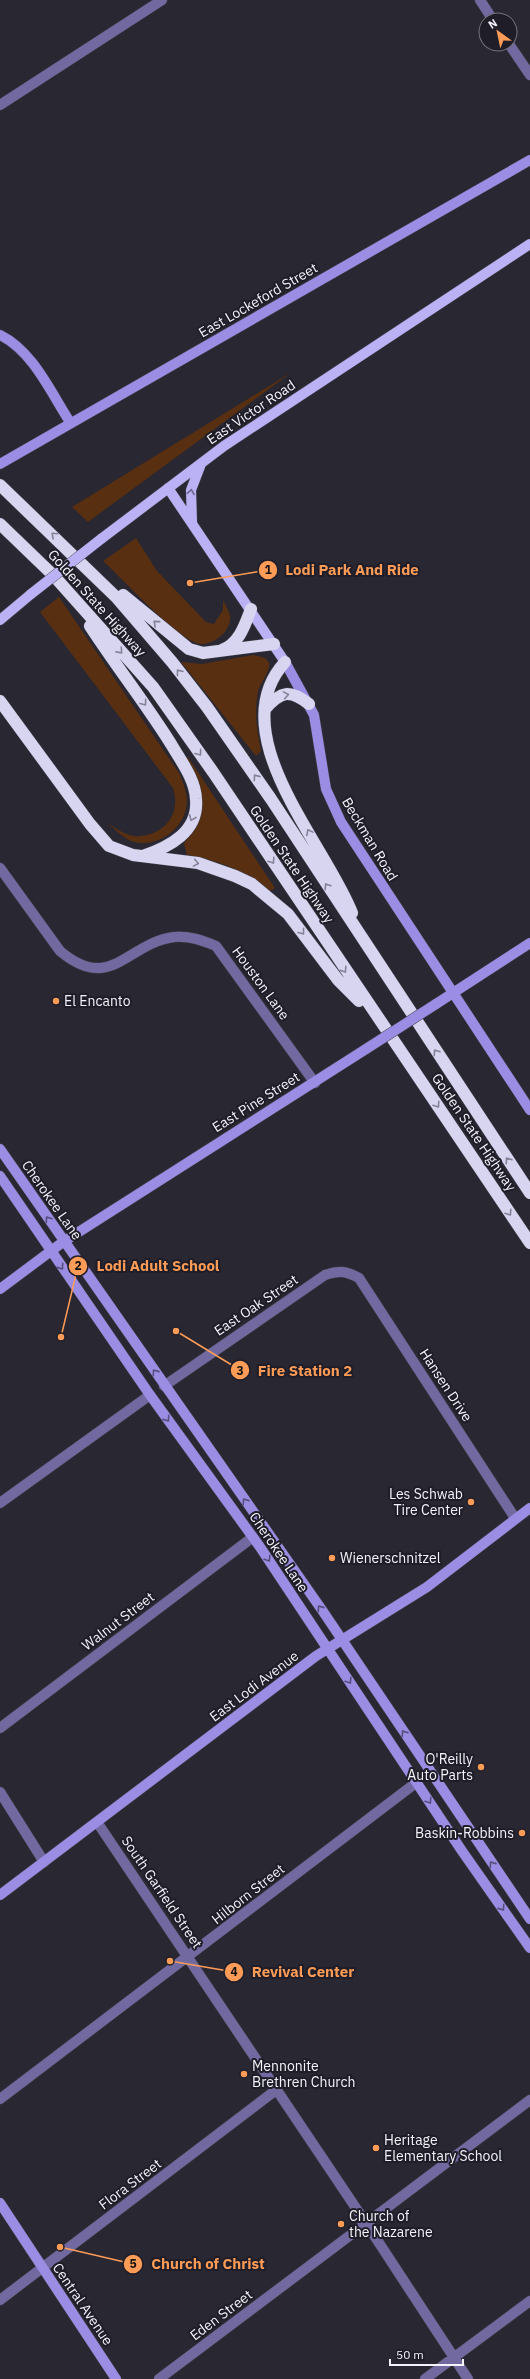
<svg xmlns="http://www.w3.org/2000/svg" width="530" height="2379" font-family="'IBM Plex Sans',sans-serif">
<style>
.green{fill:#582f11}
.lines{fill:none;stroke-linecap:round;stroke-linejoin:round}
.street-casing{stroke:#44444e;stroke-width:11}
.secondary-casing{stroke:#44444e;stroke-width:11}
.primary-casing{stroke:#44444e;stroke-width:11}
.highway-casing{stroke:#44444e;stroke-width:13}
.street{stroke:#7169a0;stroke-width:10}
.secondary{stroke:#9b8de4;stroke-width:10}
.primary{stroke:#bbb1f5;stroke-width:10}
.highway{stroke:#d8d5f1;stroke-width:12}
.secondary-bridge-casing{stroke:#44444e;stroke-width:11;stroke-linecap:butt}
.primary-bridge-casing{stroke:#44444e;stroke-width:11;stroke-linecap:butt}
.secondary-bridge{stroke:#9b8de4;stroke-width:10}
.primary-bridge{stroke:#bbb1f5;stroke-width:10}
.oneway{stroke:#6c678e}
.oneway2{stroke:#848297}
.oneway3{stroke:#564f7d}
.poi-dot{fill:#fe9c57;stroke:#1e1d28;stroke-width:1.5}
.labels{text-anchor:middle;stroke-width:4;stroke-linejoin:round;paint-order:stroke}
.street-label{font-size:14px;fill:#f3f3fa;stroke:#1e1d28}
.poi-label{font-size:14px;fill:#f3f3fa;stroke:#1e1d28;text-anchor:start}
.leader{fill:none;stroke:#fe9c57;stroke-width:1.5}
.callout-dot{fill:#fe9c57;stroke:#1e1d28;stroke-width:1.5}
.mark-label{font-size:12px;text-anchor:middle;font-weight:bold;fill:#111}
.callout-label{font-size:15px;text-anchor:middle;font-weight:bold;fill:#fe9c57;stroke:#1e1d28;stroke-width:4;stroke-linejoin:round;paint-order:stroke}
</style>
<rect width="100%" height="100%" fill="#282732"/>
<path class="green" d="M 292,372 L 88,522 L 72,507 Z
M 136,538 L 157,571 L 206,622 L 214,624 L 223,610 L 223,600 C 226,607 231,613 230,620 C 229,634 209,648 196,643 C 170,632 126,582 103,561 Z
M 59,597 L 179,773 C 184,785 189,796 186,809 C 181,832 152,851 129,840 C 121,836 114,828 107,823 C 117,829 129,838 141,836 C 167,833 181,812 173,788 L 40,612 Z
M 253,655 C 259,656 267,657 269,663 C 271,671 259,684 258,692 C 254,713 257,731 261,751 L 256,756 L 181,662 L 202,664 Z
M 188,757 L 275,888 L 270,891 C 240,869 224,862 187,855 L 184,843 C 210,814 204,789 185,759 Z"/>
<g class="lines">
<g class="street-casing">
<path id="street" d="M 480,0 L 493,20
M 509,44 L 530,75
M 0,105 L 162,0
M 0,868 L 60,951 C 111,994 127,943 174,937 C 190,936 202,940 216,946 L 315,1083
M 164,1386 L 325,1275 C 339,1270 346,1271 359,1278 L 515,1518
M 0,1503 L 150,1395
M 0,1728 L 253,1537
M 0,1792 L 44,1862
M 97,1822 L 366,2223 L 468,2379
M 0,2099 L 417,1782
M 0,2300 L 276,2090
M 159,2379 L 530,2100
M 425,2379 L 530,2301"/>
</g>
<g class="secondary-casing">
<path id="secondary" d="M 0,335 C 33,351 51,393 70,422
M 0,464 L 530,160
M 285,662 L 314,715 L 326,789 L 341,822 L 530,1110
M 436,1004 L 530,943
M 0,1149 L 322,1610 L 530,1919
M 0,1176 L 150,1395 L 260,1547 L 462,1851 L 530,1948
M 0,1289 L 63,1242 L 366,1049
M 0,1895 L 316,1656 L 427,1587 L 530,1508
M 0,2203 L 116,2379"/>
</g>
<g class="primary-casing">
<path id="primary" d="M 168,488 L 285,662
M 192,522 L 191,490 L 201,464
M 101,539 L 224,446 L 530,244
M 0,620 L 31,594"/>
</g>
<g class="highway-casing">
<path id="highway" d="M 0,485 L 117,598 L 172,662 L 207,707 L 271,799 L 530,1193
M 0,524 L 54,576 L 153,687 L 213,772 L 530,1243
M 123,595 L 189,649 L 203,653 L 274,644
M 90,626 C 116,666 146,704 171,744 C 181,761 195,779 196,799 C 199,832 169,847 143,856
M 222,650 C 239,644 245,625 251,609
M 285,662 C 220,733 326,845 352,913
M 0,701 L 90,824 L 109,846 L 133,855 L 198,863 L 235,876 L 252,884 L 288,914 L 338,980 L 359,1001
M 265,709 C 281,691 290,689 309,704"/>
</g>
<use href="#street" class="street"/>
<use href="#secondary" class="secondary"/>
<use href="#primary" class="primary"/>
<use href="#highway" class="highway"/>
<g class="secondary-bridge-casing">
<path id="secondary-bridge" d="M 366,1049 L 436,1004"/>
</g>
<g class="primary-bridge-casing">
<path id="primary-bridge" d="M 31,594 L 101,539"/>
</g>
<use href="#secondary-bridge" class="secondary-bridge"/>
<use href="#primary-bridge" class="primary-bridge"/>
</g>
<defs><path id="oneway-chevron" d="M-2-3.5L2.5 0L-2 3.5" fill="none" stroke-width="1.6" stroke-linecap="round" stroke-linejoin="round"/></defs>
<use class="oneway" href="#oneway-chevron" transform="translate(191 492) rotate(-80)"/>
<g class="oneway2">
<use href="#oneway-chevron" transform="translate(54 535) rotate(-137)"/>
<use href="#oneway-chevron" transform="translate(156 623) rotate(-140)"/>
<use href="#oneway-chevron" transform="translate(120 651) rotate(48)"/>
<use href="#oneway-chevron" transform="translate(179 672) rotate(-128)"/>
<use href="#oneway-chevron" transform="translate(286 695) rotate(-10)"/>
<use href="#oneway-chevron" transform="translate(144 703) rotate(54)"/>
<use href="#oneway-chevron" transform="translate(199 753) rotate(54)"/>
<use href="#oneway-chevron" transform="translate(256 777) rotate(-125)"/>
<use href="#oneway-chevron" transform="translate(192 818) rotate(112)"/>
<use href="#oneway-chevron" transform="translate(309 832) rotate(-118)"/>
<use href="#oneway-chevron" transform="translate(272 861) rotate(57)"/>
<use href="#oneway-chevron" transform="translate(196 863) rotate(10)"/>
<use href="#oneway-chevron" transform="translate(327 886) rotate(-123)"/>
<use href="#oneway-chevron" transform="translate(302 932) rotate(52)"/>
<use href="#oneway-chevron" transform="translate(344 970) rotate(57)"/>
<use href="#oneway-chevron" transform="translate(436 1052) rotate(-124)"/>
<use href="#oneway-chevron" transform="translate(437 1105) rotate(56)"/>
<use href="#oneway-chevron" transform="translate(508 1160) rotate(-124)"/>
<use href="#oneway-chevron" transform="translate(509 1213) rotate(56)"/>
</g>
<g class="oneway3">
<use href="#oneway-chevron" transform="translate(48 1219) rotate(-124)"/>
<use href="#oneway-chevron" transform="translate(61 1267) rotate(55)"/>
<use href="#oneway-chevron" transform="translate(155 1372) rotate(-125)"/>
<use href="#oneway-chevron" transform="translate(167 1419) rotate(55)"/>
<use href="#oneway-chevron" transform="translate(245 1501) rotate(-125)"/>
<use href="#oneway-chevron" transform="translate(268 1559) rotate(57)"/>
<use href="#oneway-chevron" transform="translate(320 1608) rotate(-125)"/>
<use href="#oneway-chevron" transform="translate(349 1681) rotate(56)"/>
<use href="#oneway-chevron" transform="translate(404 1733) rotate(-123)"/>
<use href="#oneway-chevron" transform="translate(429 1801) rotate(57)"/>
<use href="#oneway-chevron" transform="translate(492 1864) rotate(-125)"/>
<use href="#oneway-chevron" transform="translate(502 1908) rotate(55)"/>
</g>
<g class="poi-dot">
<circle cx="56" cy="1001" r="4"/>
<circle cx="471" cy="1502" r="4"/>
<circle cx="332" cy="1558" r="4"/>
<circle cx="481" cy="1767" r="4"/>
<circle cx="522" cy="1833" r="4"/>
<circle cx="244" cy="2074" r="4"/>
<circle cx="376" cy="2148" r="4"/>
<circle cx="341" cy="2224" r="4"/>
</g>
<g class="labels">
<g class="street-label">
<text transform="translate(258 300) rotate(-30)" y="5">East Lockeford Street</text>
<text transform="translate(251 412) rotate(-34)" y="5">East Victor Road</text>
<text transform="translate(97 603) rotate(48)" y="5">Golden State Highway</text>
<text transform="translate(370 839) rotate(59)" y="5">Beckman Road</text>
<text transform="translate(292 864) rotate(56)" y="5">Golden State Highway</text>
<text transform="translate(261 983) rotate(54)" y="5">Houston Lane</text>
<text transform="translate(256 1102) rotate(-32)" y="5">East Pine Street</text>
<text transform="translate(474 1132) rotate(56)" y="5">Golden State Highway</text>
<text transform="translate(52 1200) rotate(55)" y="5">Cherokee Lane</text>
<text transform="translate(256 1305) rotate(-34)" y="5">East Oak Street</text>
<text transform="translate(446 1385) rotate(57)" y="5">Hansen Drive</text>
<text transform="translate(279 1552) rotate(56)" y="5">Cherokee Lane</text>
<text transform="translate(118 1621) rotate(-37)" y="5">Walnut Street</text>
<text transform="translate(254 1686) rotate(-37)" y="5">East Lodi Avenue</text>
<text transform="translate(162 1892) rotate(56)" y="5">South Garfield Street</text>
<text transform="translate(248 1894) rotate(-38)" y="5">Hilborn Street</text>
<text transform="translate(130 2184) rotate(-37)" y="5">Flora Street</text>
<text transform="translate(83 2304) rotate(56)" y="5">Central Avenue</text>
<text transform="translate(221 2315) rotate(-37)" y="5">Eden Street</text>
</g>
<g class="poi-label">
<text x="64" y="1006">El Encanto</text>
<text x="463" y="1499" text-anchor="end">Les Schwab<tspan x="463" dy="16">Tire Center</tspan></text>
<text x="340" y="1563">Wienerschnitzel</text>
<text x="473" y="1764" text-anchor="end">O'Reilly<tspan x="473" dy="16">Auto Parts</tspan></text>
<text x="514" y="1838" text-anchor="end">Baskin-Robbins</text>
<text x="252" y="2071">Mennonite<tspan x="252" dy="16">Brethren Church</tspan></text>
<text x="384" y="2145">Heritage<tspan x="384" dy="16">Elementary School</tspan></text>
<text x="349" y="2221">Church of<tspan x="349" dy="16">the Nazarene</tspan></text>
</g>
</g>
<path class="leader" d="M190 583L268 570M61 1337L78 1266M176 1331L240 1370M170 1961L234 1972M60 2247L133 2264"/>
<g class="callout-dot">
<circle cx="190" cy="583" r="4"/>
<circle cx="61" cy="1337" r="4"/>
<circle cx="176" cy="1331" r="4"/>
<circle cx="170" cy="1961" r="4"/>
<circle cx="60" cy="2247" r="4"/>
<circle cx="268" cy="570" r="10"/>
<circle cx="78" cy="1266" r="10"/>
<circle cx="240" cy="1370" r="10"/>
<circle cx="234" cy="1972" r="10"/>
<circle cx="133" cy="2264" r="10"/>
</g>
<g class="mark-label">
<text x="268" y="574">1</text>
<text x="78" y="1270">2</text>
<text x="240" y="1375">3</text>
<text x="234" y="1976">4</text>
<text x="133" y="2268">5</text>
</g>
<g class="callout-label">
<text x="352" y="575">Lodi Park And Ride</text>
<text x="158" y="1271">Lodi Adult School</text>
<text x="305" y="1376">Fire Station 2</text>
<text x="303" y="1977">Revival Center</text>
<text x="208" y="2269">Church of Christ</text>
</g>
<g transform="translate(498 32) rotate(327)"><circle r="19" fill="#1e1d28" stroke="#73737c"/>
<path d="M0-3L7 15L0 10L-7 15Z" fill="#fe9c57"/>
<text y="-6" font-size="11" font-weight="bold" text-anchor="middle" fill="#f3f3fa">N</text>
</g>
<path d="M390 2359v6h73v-6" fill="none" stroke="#f3f3fa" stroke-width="2"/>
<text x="396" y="2359" font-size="12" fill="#f3f3fa" stroke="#1e1d28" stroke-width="3" paint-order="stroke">50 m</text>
</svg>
